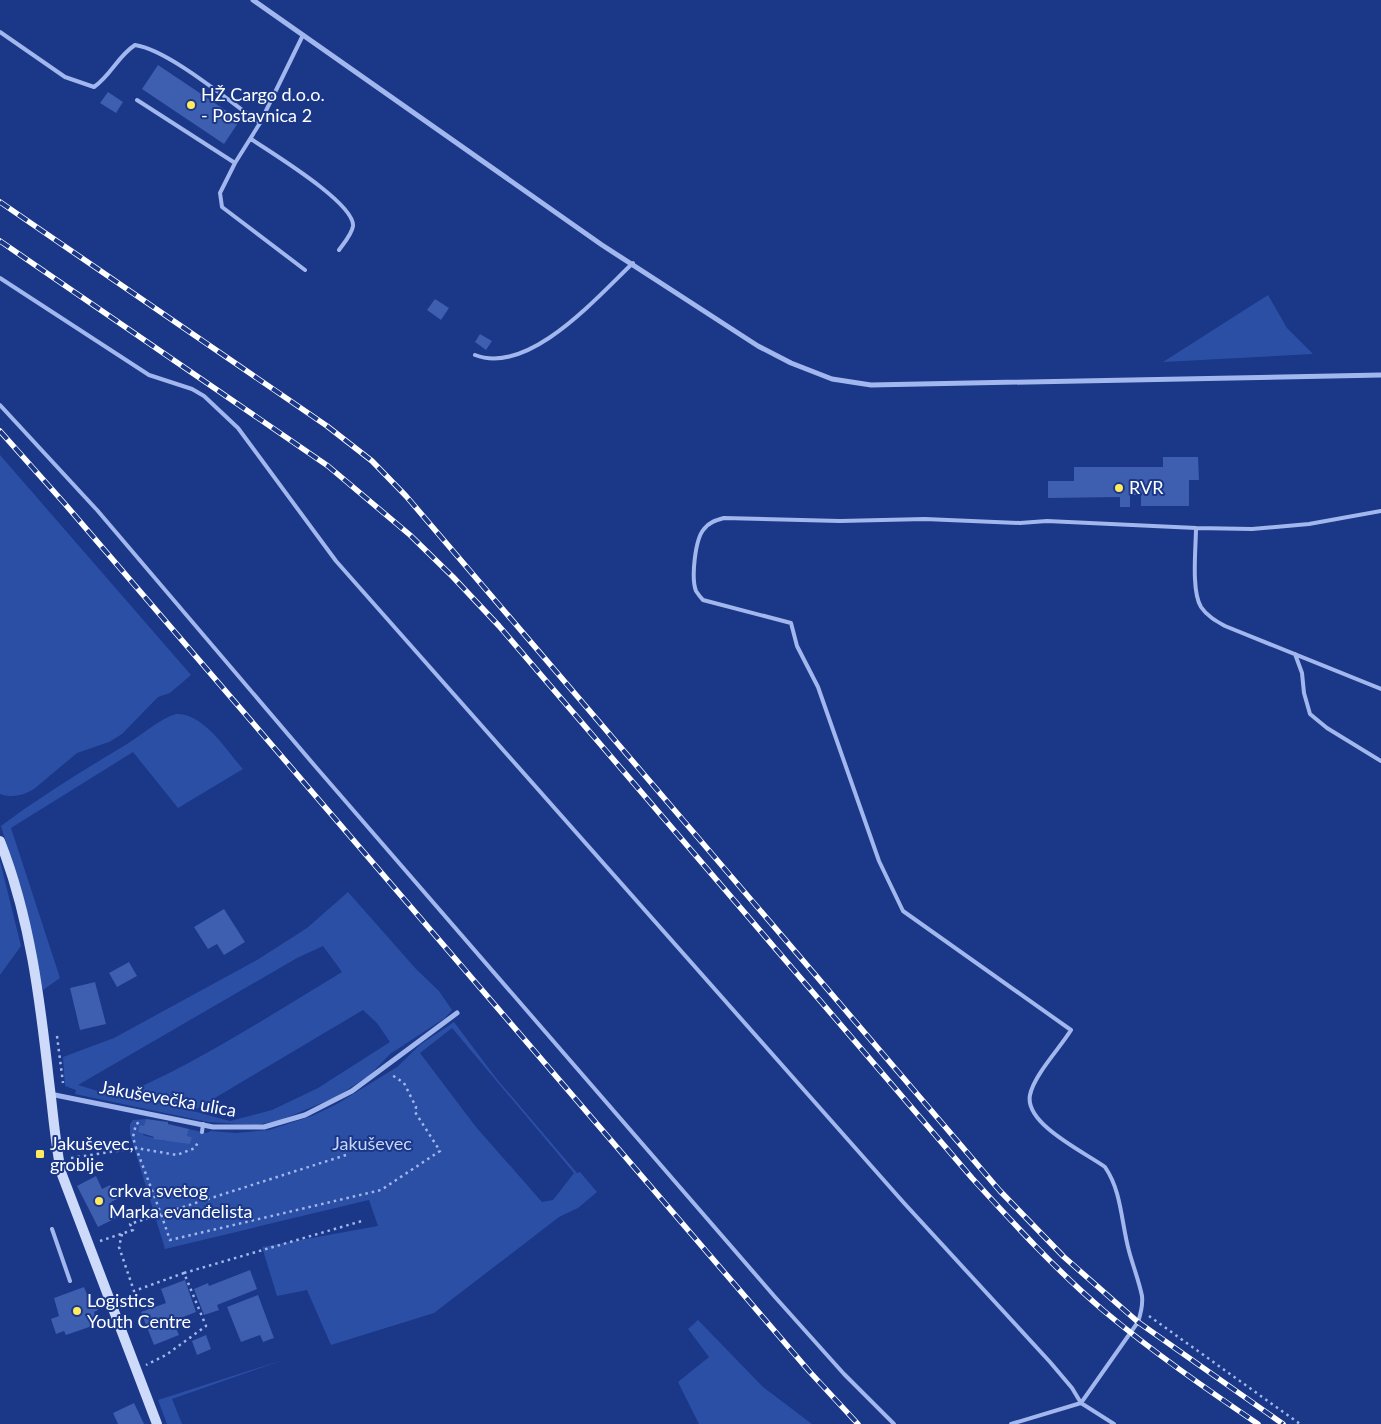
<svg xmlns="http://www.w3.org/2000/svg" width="1381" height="1424" font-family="Lato,sans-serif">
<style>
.green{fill:#2c4fa6;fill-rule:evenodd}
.building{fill:#3e5eaf}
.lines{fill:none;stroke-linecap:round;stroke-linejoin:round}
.path{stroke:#a2b7ed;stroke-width:2.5;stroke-dasharray:2.5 4;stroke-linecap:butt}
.lane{stroke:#a2b7ed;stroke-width:4}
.street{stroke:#a2b7ed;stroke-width:5}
.secondary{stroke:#cedaf9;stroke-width:10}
.rail-casing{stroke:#fff;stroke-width:5.5}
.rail{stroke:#1a3788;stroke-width:4;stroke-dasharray:11;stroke-linecap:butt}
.poi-dot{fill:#ffeb5d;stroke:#1a3788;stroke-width:2}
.labels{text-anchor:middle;stroke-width:4;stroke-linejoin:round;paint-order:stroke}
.poi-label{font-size:18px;fill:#fff;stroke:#1a3788;text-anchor:start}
.street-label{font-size:18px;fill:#fff;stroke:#1a3788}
.park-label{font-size:18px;fill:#c7d6f9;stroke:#1a3788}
</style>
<rect width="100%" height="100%" fill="#1a3788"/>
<path class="green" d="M 1268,295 L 1287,328 L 1313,354 L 1163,362 Z
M 0,455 L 191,675 L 170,693 L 158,697 L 122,734 L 109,742 L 77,753 L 34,789 C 23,796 12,798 0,794 Z
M 176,714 C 204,713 226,750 243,769 L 178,808 L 133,752 L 11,828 L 60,978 L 43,990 L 25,904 L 1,826 C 41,796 84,770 127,744 C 143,734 158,720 176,714 Z
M 0,861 L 21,946 L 0,975 Z
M 348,892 L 416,969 L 439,991 L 452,1010 L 445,1018 L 390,1054 L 370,1075 L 336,1097 L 281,1120 L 256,1125 L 208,1122 L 75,1094 L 76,1090 L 65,1086 L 63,1057 L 114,1038 L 257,960 L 307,928 ZM 323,946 L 342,972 C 269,1016 196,1064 118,1097 L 78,1085 L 297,958 ZM 363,1010 L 377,1023 L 390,1042 L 318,1088 L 272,1110 L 230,1121 L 193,1111 Z
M 454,1022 L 496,1078 L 577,1173 L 580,1172 L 597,1192 L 578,1208 L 559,1217 L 434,1313 L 331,1345 L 307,1290 L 277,1296 L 262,1247 L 378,1226 L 369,1200 L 165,1249 L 130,1134 L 130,1124 L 133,1120 L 146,1119 L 143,1135 L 165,1141 L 166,1140 L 190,1143 L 192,1137 L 187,1136 L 189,1129 L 206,1133 L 211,1131 L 236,1133 L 269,1130 L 312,1116 L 337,1104 L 397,1067 L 421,1044 ZM 452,1028 L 574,1173 L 553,1200 L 542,1202 L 476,1127 L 420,1053 Z
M 698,1320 L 763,1387 L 812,1424 L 699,1424 L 678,1382 L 709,1357 L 688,1329 Z
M 289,1358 L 172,1399 L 182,1424 L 167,1424 L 158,1400 Z"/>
<path class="building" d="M 158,65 L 240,120 L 224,144 L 142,89 Z
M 108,92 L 123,102 L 116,113 L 100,103 Z
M 435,299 L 449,308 L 441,320 L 427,310 Z
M 480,334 L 492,341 L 486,350 L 475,342 Z
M 1163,457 L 1198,457 L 1199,480 L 1189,480 L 1189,506 L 1141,506 L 1141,495 L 1130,495 L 1130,507 L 1120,507 L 1120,497 L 1048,498 L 1048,481 L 1074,481 L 1074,467 L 1163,467 Z
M 224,909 L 245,942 L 224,955 L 217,944 L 208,949 L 194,927 Z
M 129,962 L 137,976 L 117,987 L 109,973 Z
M 95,982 L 106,1024 L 80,1030 L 70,988 Z
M 146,1119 L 168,1122 L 168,1124 L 189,1129 L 187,1136 L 192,1137 L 190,1144 L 153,1139 L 154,1137 L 138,1132 L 140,1125 L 144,1126 Z
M 96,1176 L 102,1189 L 110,1185 L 117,1199 L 111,1202 L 118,1217 L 98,1227 L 77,1186 Z
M 250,1270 L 257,1289 L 217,1305 L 219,1310 L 204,1315 L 194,1289 L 208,1283 L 209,1286 Z
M 185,1280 L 196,1312 L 173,1321 L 179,1335 L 154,1345 L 141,1312 L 166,1303 L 161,1289 Z
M 84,1287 L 92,1307 L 96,1306 L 98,1310 L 94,1312 L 98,1324 L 66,1335 L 64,1331 L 56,1334 L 51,1319 L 59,1316 L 54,1298 Z
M 258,1295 L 274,1338 L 263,1342 L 260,1335 L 241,1342 L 227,1307 Z
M 206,1335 L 211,1349 L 197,1355 L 192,1341 Z
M 134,1403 L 144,1424 L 118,1424 L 113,1413 Z"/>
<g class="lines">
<path class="path" d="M 57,1036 L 63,1083
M 346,1155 L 161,1214 L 170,1240 L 381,1190 L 440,1151 L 415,1112 L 416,1107 L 404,1083 L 392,1075
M 71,1158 L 136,1148 L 133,1137 L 136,1124 L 140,1122
M 122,1234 L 119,1247 L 134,1291 L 184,1273 L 206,1326 L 166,1355 L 146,1365
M 100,1241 L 133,1230 L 130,1224 L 161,1214 L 136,1148 L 177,1155 L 195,1148 L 199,1140
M 184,1273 L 362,1221
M 1149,1316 L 1300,1424"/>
<path class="lane" d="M 0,32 L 65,77 L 94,87 C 111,75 118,56 135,45 C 169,50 230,102 260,123
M 303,35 L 260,123 L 235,163 L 220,193 L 222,207 L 305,270
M 137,100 L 235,163
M 251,139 C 270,152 355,203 353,226 C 352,234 344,243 339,250
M 0,278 L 149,375 L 192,389 L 204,396 L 238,428 L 336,561 L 904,1203 L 1050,1362 L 1072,1388 L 1081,1403 L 1138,1322 C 1141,1313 1143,1305 1142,1296 C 1139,1281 1133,1266 1129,1251 C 1121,1222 1122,1192 1105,1167 C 1086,1153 1024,1124 1030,1095 C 1034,1075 1060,1048 1071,1030 L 903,911 L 879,861 L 818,687 L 797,646 L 791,623 L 703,600 C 701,598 698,594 696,591 C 691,578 695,539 704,529 C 709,522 717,520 724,518 L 840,521 L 925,519 L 1020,523 L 1047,521 L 1196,528
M 475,355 C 529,376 597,297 633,263
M 0,405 L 97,510 L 315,766 L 775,1297 L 844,1374 L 894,1424
M 1381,511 L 1309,524 L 1252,529 L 1196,528 C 1196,547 1191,591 1201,607 C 1207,616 1216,621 1225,626 L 1381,689
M 1295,654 L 1302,673 L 1304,693 L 1310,714 L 1327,728 L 1381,761
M 202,1132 L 203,1124
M 52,1229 L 70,1281
M 1011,1424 L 1081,1403 L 1114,1424"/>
<path class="street" d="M 253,0 L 602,245 L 758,346 L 791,363 L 832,379 L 871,385 L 1381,375
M 50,1094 L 213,1127 L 264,1127 L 305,1115 L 352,1091 L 457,1013"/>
<path class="secondary" d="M 0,841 C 30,917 40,1000 49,1081 C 53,1112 55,1141 61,1172 L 157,1424"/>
<g class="rail-casing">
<path id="rail" d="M 0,202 L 327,426 L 372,461 L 406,496 L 1000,1191 L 1064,1257 L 1138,1322 L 1283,1424
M 0,241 L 328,466 L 410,535 L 453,577 L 499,626 L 972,1178 C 1014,1224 1056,1270 1104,1311 C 1153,1352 1205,1388 1258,1424
M 0,431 L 65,504 L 809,1371 L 858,1424"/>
</g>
<use href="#rail" class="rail"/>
</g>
<g class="poi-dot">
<circle cx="191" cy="105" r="5"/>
<circle cx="1119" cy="488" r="5"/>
<rect x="35" y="1149" width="10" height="10" rx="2.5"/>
<circle cx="99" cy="1201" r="5"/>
<circle cx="77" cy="1311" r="5"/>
</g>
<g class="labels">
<g class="poi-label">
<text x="201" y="101">HŽ Cargo d.o.o.<tspan x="201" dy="21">- Postavnica 2</tspan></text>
<text x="1129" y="494">RVR</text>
<text x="50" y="1150">Jakuševec,<tspan x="50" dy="21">groblje</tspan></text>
<text x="109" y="1197">crkva svetog<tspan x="109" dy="21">Marka evanđelista</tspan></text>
<text x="87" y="1307">Logistics<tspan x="87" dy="21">Youth Centre</tspan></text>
</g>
<g class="street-label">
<text transform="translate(168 1099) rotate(10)" y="6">Jakuševečka ulica</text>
</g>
<g class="park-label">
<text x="372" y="1150">Jakuševec</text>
</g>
</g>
</svg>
